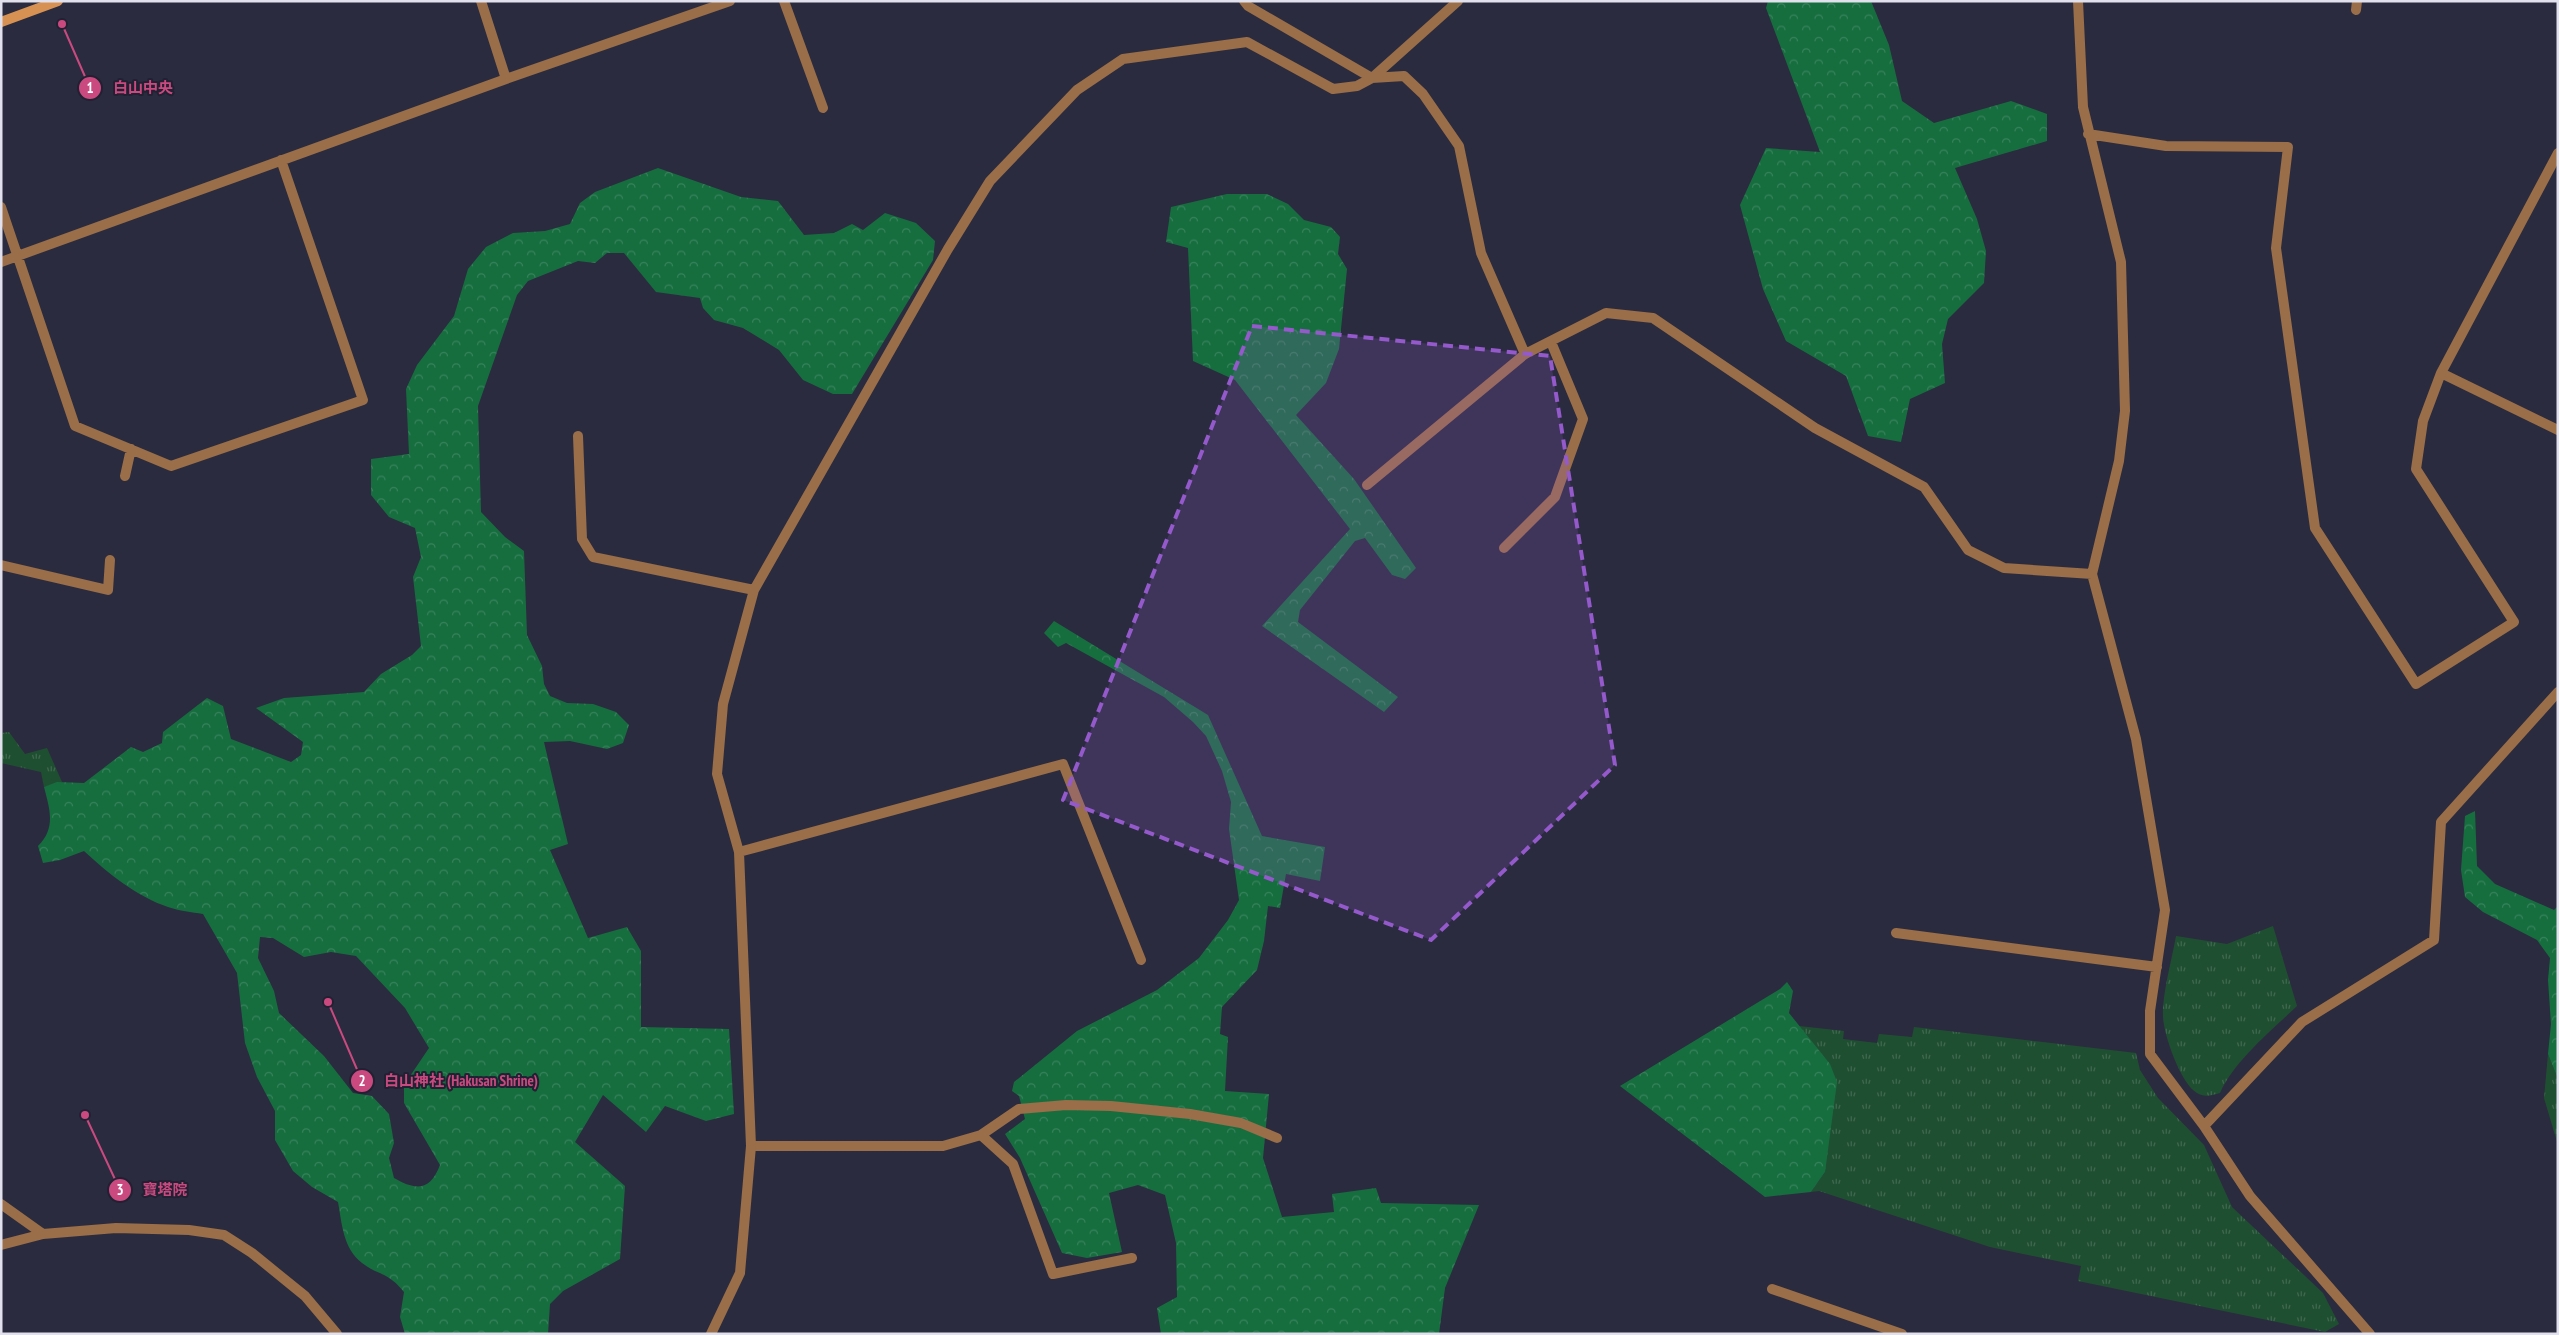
<svg xmlns="http://www.w3.org/2000/svg" width="2559" height="1335" font-family="'PT Sans Narrow','Noto Sans JP',sans-serif">
<style>
.grass{fill:url(#grass-tufts)}
.forest{fill:url(#forest-crowns);fill-rule:evenodd}
.lines{fill:none;stroke-linecap:round;stroke-linejoin:round}
.lane{stroke:#996e48;stroke-width:10}
.street{stroke:#996e48;stroke-width:10}
.secondary{stroke:#d79152;stroke-width:10}
.marked{fill:#9459cb;fill-opacity:0.2;stroke:#9459cb;stroke-width:4;stroke-dasharray:10 6;stroke-linejoin:round}
.leader{fill:none;stroke:#ca4a80;stroke-width:2}
.callout-dot{fill:#ca4a80;stroke:#212133;stroke-width:2}
.mark-label{font-size:15px;text-anchor:middle;font-weight:bold;fill:#fff}
.callout-label{font-size:15px;text-anchor:middle;font-weight:bold;fill:#ca4a80;stroke:#212133;stroke-width:4;stroke-linejoin:round;paint-order:stroke}
</style>
<defs>
<pattern id="grass-tufts" width="24" height="20" patternUnits="userSpaceOnUse" patternTransform="scale(1.25)"><rect width="24" height="20" fill="#1f4f31"/><path d="M3 7l-1-3M5 7V3M7 7l1-3M15 17l-1-3M17 17v-4M19 17l1-3" fill="none" stroke="#3f684f"/></pattern>
<pattern id="forest-crowns" width="20" height="18" patternUnits="userSpaceOnUse" patternTransform="scale(1.25)"><rect width="20" height="18" fill="#166e3f"/><path d="M2 6a3 3 0 1 1 6 0M12 15a3 3 0 1 1 6 0" fill="none" stroke="#38825b"/></pattern>
</defs>
<rect width="100%" height="100%" fill="#2a2b3e"/>
<path class="grass" d="M 9,732 L 25,754 L 47,748 L 62,782 L 44,787 L 41,772 L 1,763 L 1,733 Z
M 2273,926 L 2297,1006 C 2272,1030 2234,1061 2220,1093 C 2212,1095 2205,1098 2197,1093 C 2181,1084 2164,1036 2163,1017 C 2162,995 2172,959 2176,936 L 2227,944 Z
M 1799,1026 L 1844,1031 L 1843,1039 L 1877,1043 L 1879,1034 L 1912,1037 L 1914,1027 L 2136,1053 L 2140,1070 L 2158,1098 L 2204,1145 L 2232,1207 L 2323,1293 L 2339,1324 L 2325,1332 L 2078,1281 L 2081,1266 L 1990,1247 L 1819,1191 L 1811,1192 L 1825,1172 Z
M 2548,1054 L 2558,1079 L 2558,1145 L 2544,1098 Z"/>
<path class="forest" d="M 1768,1 L 1871,1 L 1889,45 L 1902,101 L 1934,123 L 2011,101 L 2047,114 L 2047,141 L 1955,168 L 1977,219 L 1986,251 L 1984,283 L 1948,319 L 1942,344 L 1945,383 L 1910,399 L 1901,442 L 1868,436 L 1846,376 L 1786,341 L 1763,289 L 1740,205 L 1766,148 L 1820,152 L 1766,8 Z
M 658,168 L 741,197 L 778,201 L 804,235 L 834,233 L 852,224 L 863,230 L 885,213 L 916,223 L 935,241 L 933,260 L 852,394 L 833,394 L 803,380 L 779,350 L 743,328 L 714,320 L 703,308 L 700,298 L 656,292 L 624,253 L 607,253 L 595,263 L 578,261 L 528,281 L 517,295 L 478,406 L 481,512 L 505,537 L 524,551 L 527,635 L 542,666 L 544,684 L 550,696 L 567,703 L 593,704 L 616,712 L 629,725 L 623,743 L 607,749 L 570,741 L 544,742 L 568,844 L 550,850 L 588,938 L 627,927 L 641,951 L 641,1027 L 729,1029 L 734,1114 L 706,1121 L 665,1106 L 646,1132 L 603,1095 L 575,1142 L 625,1186 L 620,1259 L 563,1291 L 550,1304 L 548,1334 L 405,1334 L 400,1317 L 404,1292 C 387,1271 379,1276 362,1263 C 343,1248 342,1224 338,1202 L 312,1187 L 293,1171 L 275,1140 L 275,1111 L 257,1077 L 245,1043 L 237,973 L 203,914 C 192,912 179,911 168,907 C 136,896 109,874 84,851 L 60,860 L 43,863 L 38,846 C 56,828 50,810 44,787 L 57,782 L 84,783 L 131,747 L 143,752 L 162,743 L 163,732 L 207,698 L 223,706 L 231,739 L 291,762 L 301,755 L 303,742 L 256,708 L 284,698 L 364,692 L 381,674 L 412,655 L 421,646 L 413,577 L 421,557 L 415,528 L 389,517 L 371,495 L 371,459 L 409,454 L 406,389 L 417,365 L 454,316 L 468,269 L 486,247 L 513,233 L 545,231 L 570,224 L 580,203 L 595,192 ZM 260,937 L 273,938 L 304,957 L 331,952 L 356,956 L 405,1008 L 429,1048 L 404,1085 L 404,1103 L 440,1165 C 430,1192 415,1190 394,1178 L 389,1158 L 394,1143 L 389,1114 L 372,1096 L 353,1093 L 324,1056 L 279,1013 L 274,991 L 258,958 Z
M 1227,194 L 1267,194 L 1288,204 L 1304,220 L 1331,227 L 1340,237 L 1338,254 L 1347,269 L 1339,349 L 1326,383 L 1296,415 L 1354,479 L 1416,568 L 1405,579 L 1392,575 L 1365,538 L 1355,541 L 1300,610 L 1298,622 L 1398,697 L 1384,712 L 1262,626 L 1350,529 L 1235,380 L 1193,361 L 1188,248 L 1166,242 L 1171,207 Z
M 1054,621 L 1208,715 L 1262,836 L 1325,847 L 1320,881 L 1286,874 L 1280,908 L 1268,906 L 1264,941 L 1257,970 L 1222,1007 L 1220,1034 L 1228,1037 L 1225,1091 L 1269,1094 L 1263,1158 L 1282,1217 L 1334,1212 L 1332,1194 L 1376,1188 L 1381,1203 L 1479,1205 L 1445,1288 L 1439,1334 L 1161,1334 L 1157,1308 L 1177,1297 L 1176,1243 L 1165,1195 L 1138,1185 L 1109,1193 L 1122,1252 L 1087,1258 L 1062,1253 L 1020,1158 L 1005,1134 L 1025,1119 L 1019,1096 L 1012,1091 L 1014,1082 L 1077,1031 L 1157,990 L 1199,958 L 1228,920 L 1239,900 L 1229,829 L 1231,802 L 1222,771 L 1206,736 L 1193,722 L 1164,697 L 1066,643 L 1058,647 L 1044,633 Z
M 2475,811 L 2477,866 L 2495,884 L 2554,910 L 2558,906 L 2558,1079 L 2548,1054 L 2551,1024 L 2548,980 L 2550,958 L 2537,940 L 2483,912 L 2465,897 L 2461,870 L 2465,816 Z
M 1787,982 L 1793,991 L 1789,1013 L 1830,1064 L 1837,1082 L 1825,1172 L 1811,1192 L 1765,1197 L 1620,1086 L 1780,989 Z"/>
<g class="lines">
<path class="lane" d="M 784,1 L 823,108
M 1367,485 L 1525,354
M 981,1135 L 1013,1164 L 1053,1274 L 1132,1258
M 751,1146 L 943,1146 L 981,1135 L 1019,1109 L 1066,1105 L 1111,1106 L 1190,1114 L 1241,1123 L 1277,1138
M 1772,1289 L 1902,1334"/>
<path class="street" d="M 481,1 L 506,79
M 1244,1 L 1248,6 L 1372,78 L 1404,76 L 1423,94 L 1459,146 L 1481,253 L 1525,354 L 1606,313 L 1653,318 L 1815,428 L 1924,487 L 1968,550 L 2004,568 L 2092,574 L 2136,739 L 2165,910 L 2150,1011 L 2150,1054 L 2204,1126 L 2250,1196 L 2370,1334
M 2078,1 L 2083,107 L 2121,262 L 2125,411 L 2119,461 L 2092,574
M 2356,10 L 2357,1
M 2088,134 L 2166,146 L 2288,147 L 2276,248 L 2315,528 L 2416,684 L 2514,622 L 2416,469 L 2423,421 L 2441,373 L 2558,153
M 1,207 L 75,426 L 171,466 L 363,400 L 281,160
M 1,262 L 506,79 L 730,1
M 2441,373 L 2558,430
M 578,436 L 582,539 L 593,557 L 754,590
M 125,476 L 131,449
M 1504,548 L 1555,497 L 1583,419 L 1551,342
M 1,565 L 108,590 L 110,560
M 739,852 L 1063,764 L 1141,960
M 1896,933 L 2157,967
M 2204,1126 L 2302,1022 L 2434,940 L 2441,822 L 2558,692
M 1,1204 L 43,1234
M 1,1245 L 43,1234 L 116,1228 L 189,1230 L 224,1235 L 252,1253 L 305,1296 L 337,1334
M 711,1334 L 740,1273 L 751,1146 L 739,852 L 717,774 L 723,704 L 754,590 L 948,249 L 990,181 L 1077,90 L 1123,59 L 1247,42 L 1333,89 L 1357,86 L 1372,78 L 1458,1"/>
<path class="secondary" d="M 1,22 L 58,1"/>
</g>
<path class="marked" d="M 1252,326 L 1550,356 L 1615,765 L 1431,940 L 1063,800 Z"/>
<path class="leader" d="M62 24L90 88M328 1002L362 1081M85 1115L120 1190"/>
<g class="callout-dot">
<circle cx="62" cy="24" r="5"/>
<circle cx="328" cy="1002" r="5"/>
<circle cx="85" cy="1115" r="5"/>
<circle cx="90" cy="88" r="12"/>
<circle cx="362" cy="1081" r="12"/>
<circle cx="120" cy="1190" r="12"/>
</g>
<g class="mark-label">
<text x="90" y="93">1</text>
<text x="362" y="1086">2</text>
<text x="120" y="1195">3</text>
</g>
<g class="callout-label">
<text x="143" y="93">白山中央</text>
<text x="461" y="1086">白山神社 (Hakusan Shrine)</text>
<text x="165" y="1195">寶塔院</text>
</g>
<rect width="2559" height="1335" fill="none" stroke="#e1e1ee" stroke-width="5"/>
</svg>
